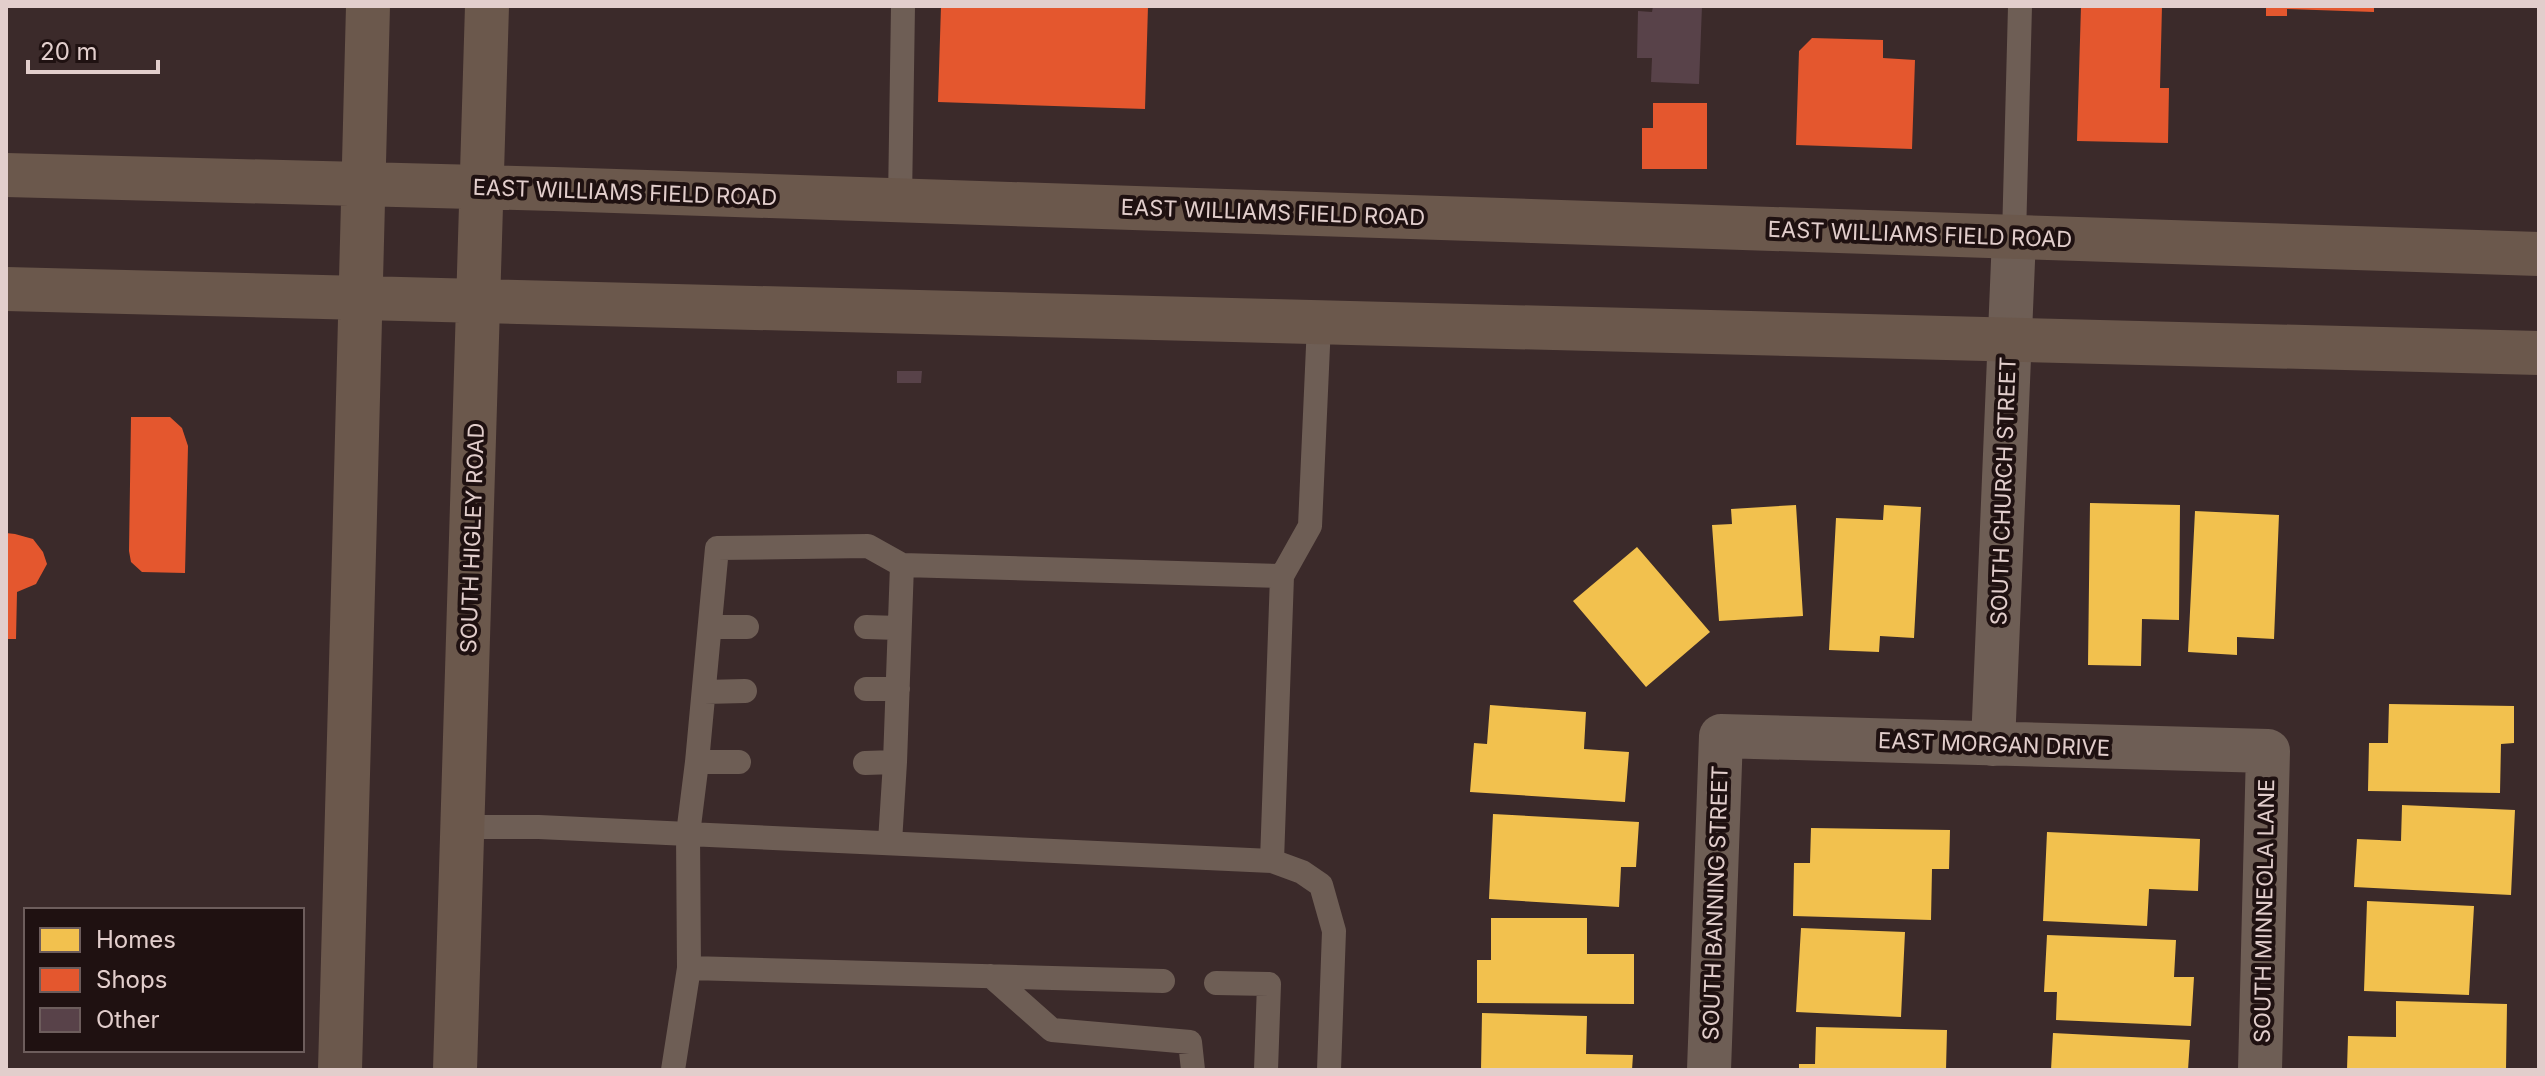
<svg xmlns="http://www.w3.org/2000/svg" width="2545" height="1076" font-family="Inter,sans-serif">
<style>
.homes{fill:#f2c14e}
.shops{fill:#e4572e}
.building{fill:#584249}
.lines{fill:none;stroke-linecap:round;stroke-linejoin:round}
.lane{stroke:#6e5e55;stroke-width:24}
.street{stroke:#6e5e55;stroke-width:44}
.secondary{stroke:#6b584c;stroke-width:44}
.labels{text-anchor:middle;stroke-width:8;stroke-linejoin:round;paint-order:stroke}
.street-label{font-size:22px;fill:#e2cecc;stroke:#1f1111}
</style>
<rect width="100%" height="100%" fill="#3b2a2a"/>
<path class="homes" d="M 2090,503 L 2180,505 L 2179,620 L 2142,619 L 2141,666 L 2088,665 Z
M 1796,505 L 1803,616 L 1719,621 L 1712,525 L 1732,524 L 1731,509 Z
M 1884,505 L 1921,507 L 1914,638 L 1880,636 L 1879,652 L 1829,650 L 1836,518 L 1883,520 Z
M 2195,511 L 2279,515 L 2274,639 L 2237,637 L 2237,655 L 2188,652 Z
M 1637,547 L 1710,632 L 1646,687 L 1573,601 Z
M 2389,704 L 2514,706 L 2514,743 L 2501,744 L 2500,793 L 2368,791 L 2369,743 L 2388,743 Z
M 1490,705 L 1586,712 L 1584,749 L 1629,752 L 1625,802 L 1470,792 L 1474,743 L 1487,744 Z
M 2402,805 L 2515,810 L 2511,895 L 2354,887 L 2357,839 L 2401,841 Z
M 1493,814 L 1639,822 L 1636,867 L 1621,867 L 1619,907 L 1489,899 Z
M 1811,828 L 1950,830 L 1949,869 L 1932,869 L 1931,920 L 1793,916 L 1794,863 L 1810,863 Z
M 2047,832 L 2200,839 L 2198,891 L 2149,889 L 2147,926 L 2043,921 Z
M 2367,901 L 2474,906 L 2469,995 L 2364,991 Z
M 1491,918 L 1587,918 L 1587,954 L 1634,954 L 1634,1004 L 1477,1003 L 1477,960 L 1491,960 Z
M 1801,928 L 1905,932 L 1901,1017 L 1796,1012 Z
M 2047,935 L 2176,940 L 2174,977 L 2194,977 L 2191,1026 L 2056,1020 L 2057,992 L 2044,992 Z
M 2396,1001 L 2507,1004 L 2506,1070 L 2347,1070 L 2348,1036 L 2396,1037 Z
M 1482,1013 L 1587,1016 L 1586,1054 L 1633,1055 L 1632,1070 L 1481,1070 Z
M 1816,1027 L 1947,1030 L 1946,1070 L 1799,1070 L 1799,1064 L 1815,1064 Z
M 2053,1033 L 2190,1040 L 2188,1070 L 2051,1070 Z"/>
<path class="shops" d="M 941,6 L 1148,6 L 1145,109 L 938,102 Z
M 2081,6 L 2162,6 L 2160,88 L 2169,88 L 2168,143 L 2077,141 Z
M 2266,6 L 2374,6 L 2374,12 L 2287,9 L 2287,16 L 2266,16 Z
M 1812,38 L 1883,40 L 1883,58 L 1915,60 L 1912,149 L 1796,145 L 1799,51 Z
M 1653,103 L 1707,103 L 1707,169 L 1642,169 L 1642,128 L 1653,128 Z
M 131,417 L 170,417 L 182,428 L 188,446 L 185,573 L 142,572 L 131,562 L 129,551 Z
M 6,533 L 15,534 L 33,539 L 43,552 L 47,564 L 36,584 L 17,592 L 16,639 L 6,639 Z"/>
<path class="building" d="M 1653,6 L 1702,6 L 1699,84 L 1651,82 L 1652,58 L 1637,58 L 1638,11 L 1652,12 Z
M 897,371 L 922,371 L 921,383 L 897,383 Z"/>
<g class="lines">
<path class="lane" d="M 900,200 L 903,6
M 2014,237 L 2020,6
M 1282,576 L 1310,526 L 1319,324
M 710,627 L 747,627
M 866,627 L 899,628
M 866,689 L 898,689
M 704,692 L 745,691
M 697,762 L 739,762
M 865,763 L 895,762
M 464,827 L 539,827 L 688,834 L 689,968 L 673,1070
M 890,842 L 895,762 L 902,565 L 1282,576 L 1272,861 L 688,834 L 697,762 L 717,548 L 868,546 L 902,565
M 1272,861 L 1302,872 L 1321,885 L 1334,931 L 1329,1070
M 689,968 L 1163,981
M 991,976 L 1052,1030 L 1190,1042 L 1193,1070
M 1216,983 L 1269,984 L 1266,1070"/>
<path class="street" d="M 1993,744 L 2014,237
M 1709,1070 L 1721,736 L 2268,751 L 2260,1070"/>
<path class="secondary" d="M 6,175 L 554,189 L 2539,254
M 6,289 C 850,309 1695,333 2539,353
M 340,1070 C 348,715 361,361 368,6
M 455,1070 L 487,6"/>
</g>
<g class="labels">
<g class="street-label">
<text transform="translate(625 192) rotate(2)" y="8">EAST WILLIAMS FIELD ROAD</text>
<text transform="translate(1273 212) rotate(2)" y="8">EAST WILLIAMS FIELD ROAD</text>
<text transform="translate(1920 234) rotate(2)" y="8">EAST WILLIAMS FIELD ROAD</text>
<text transform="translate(2003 491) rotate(-88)" y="8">SOUTH CHURCH STREET</text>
<text transform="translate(472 538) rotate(-88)" y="8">SOUTH HIGLEY ROAD</text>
<text transform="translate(1994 744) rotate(2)" y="8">EAST MORGAN DRIVE</text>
<text transform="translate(1715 903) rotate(-88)" y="8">SOUTH BANNING STREET</text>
<text transform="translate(2264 911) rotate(-89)" y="8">SOUTH MINNEOLA LANE</text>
</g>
</g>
<rect width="2545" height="1076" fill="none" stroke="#e2cecc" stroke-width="16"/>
<rect x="24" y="908" width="280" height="144" fill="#1f1111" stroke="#6d5d5c" stroke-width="2"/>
<rect x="40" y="928" width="40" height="24" fill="#f2c14e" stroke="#6d5d5c" stroke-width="2"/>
<text x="96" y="948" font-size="24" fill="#e2cecc">Homes</text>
<rect x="40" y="968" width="40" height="24" fill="#e4572e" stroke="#6d5d5c" stroke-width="2"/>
<text x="96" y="988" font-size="24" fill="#e2cecc">Shops</text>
<rect x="40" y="1008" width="40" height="24" fill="#584249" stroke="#6d5d5c" stroke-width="2"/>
<text x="96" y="1028" font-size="24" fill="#e2cecc">Other</text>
<path d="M28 60v12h130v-12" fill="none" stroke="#e2cecc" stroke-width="4"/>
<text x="40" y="60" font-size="24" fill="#e2cecc" stroke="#1f1111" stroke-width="6" paint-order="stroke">20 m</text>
</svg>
